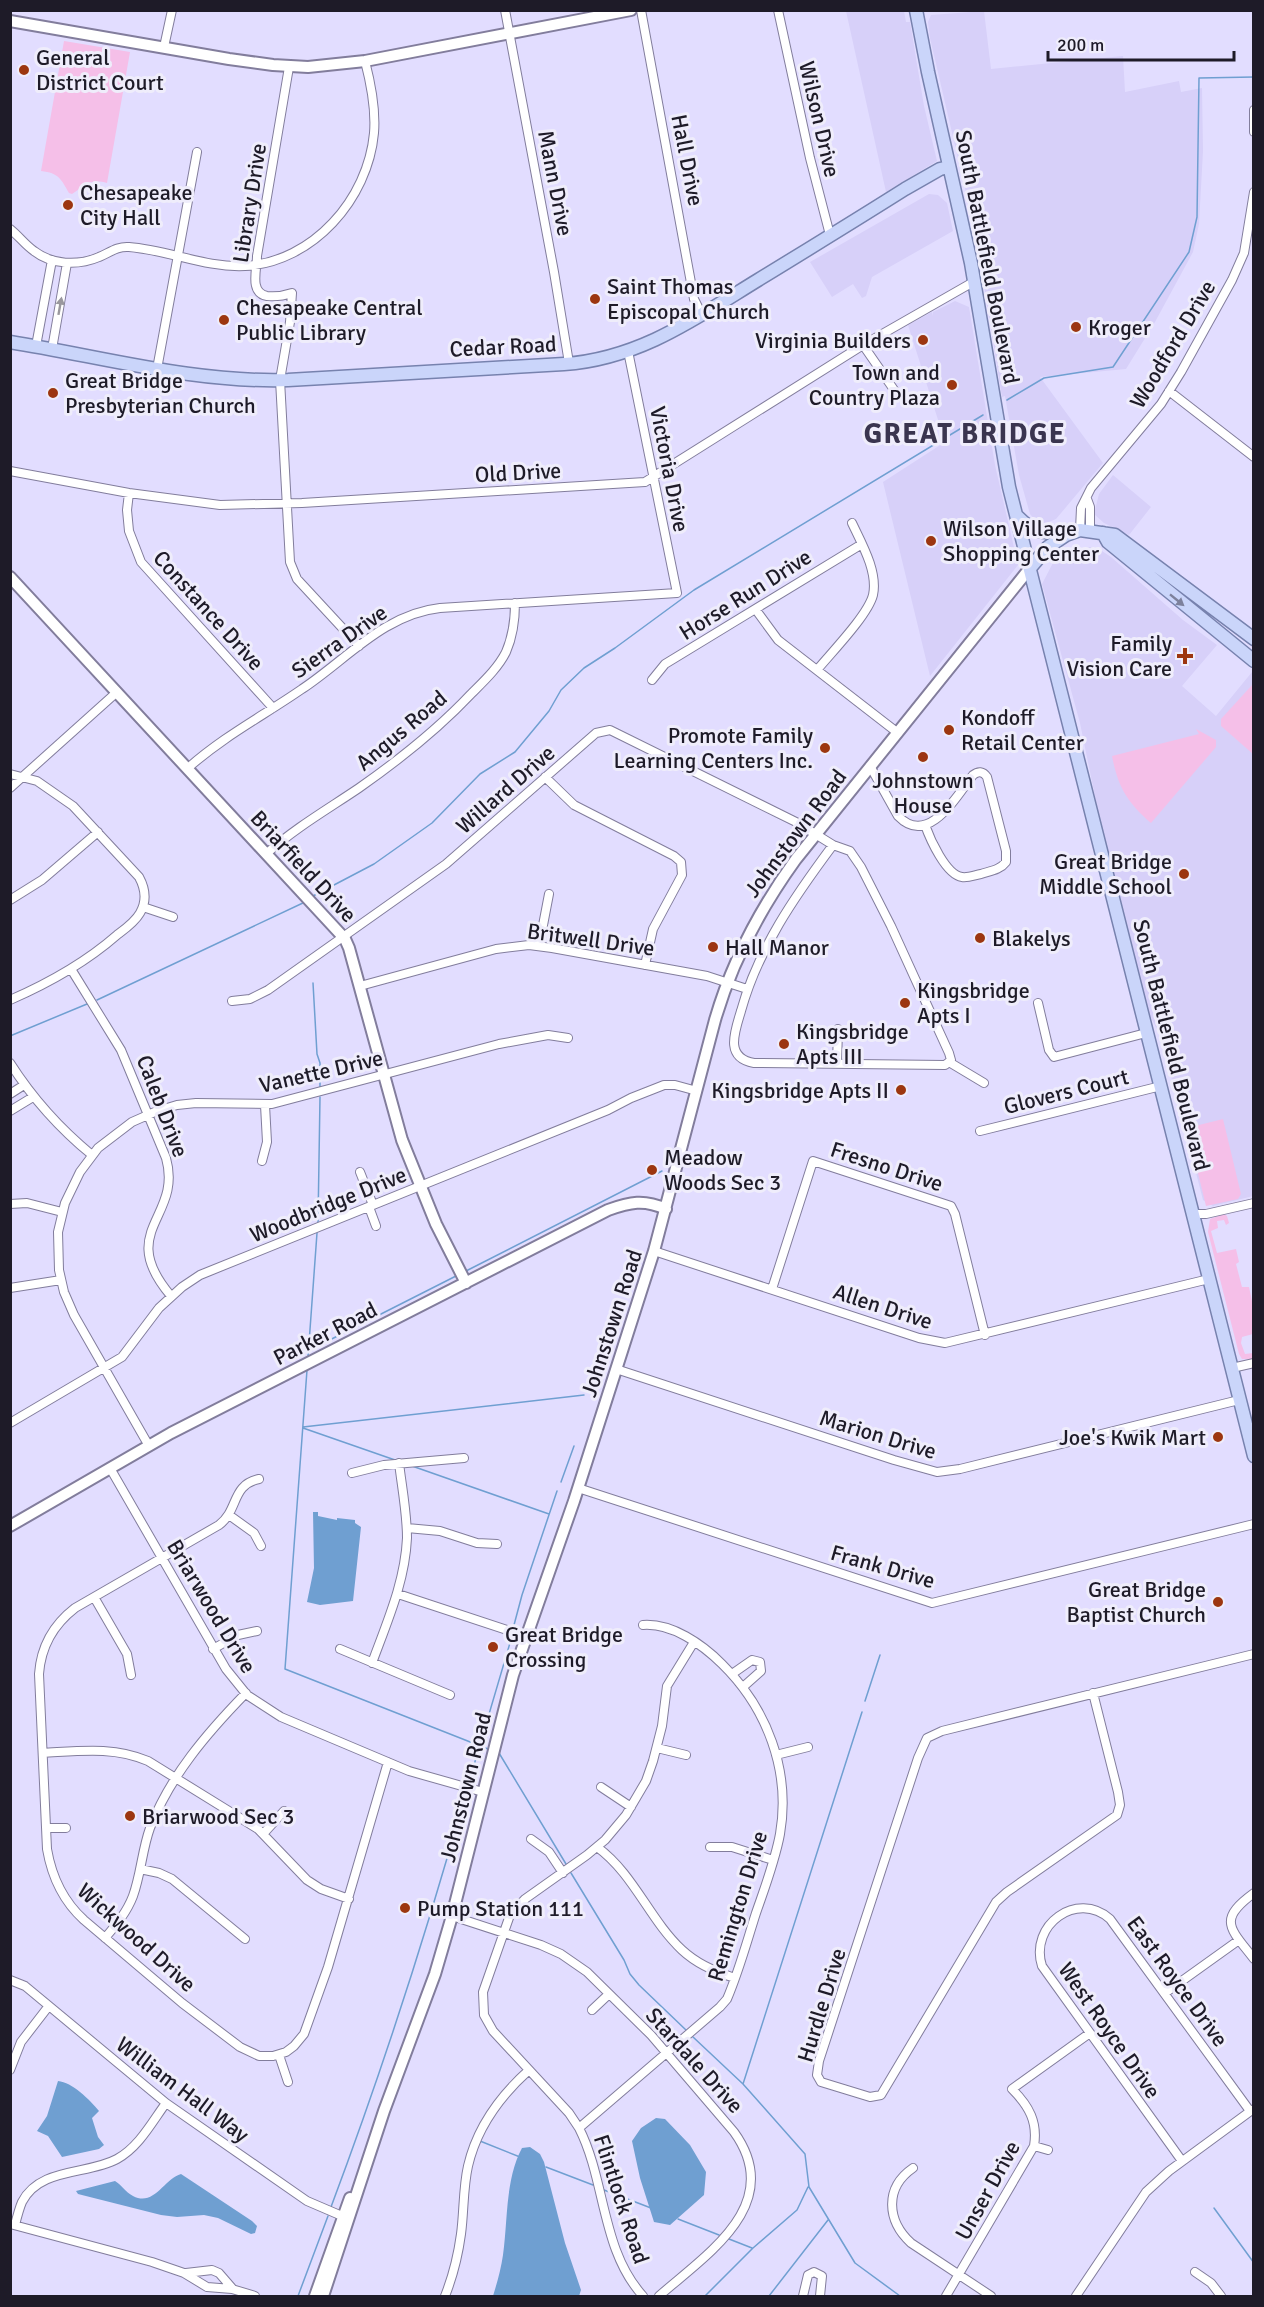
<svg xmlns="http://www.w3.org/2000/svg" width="1264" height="2307" font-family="Signika,sans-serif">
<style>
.built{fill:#d7d0f9}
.green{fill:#f5bfe8}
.water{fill:#6f9fd1}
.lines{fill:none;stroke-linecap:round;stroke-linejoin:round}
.stream{stroke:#6f9fd1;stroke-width:1.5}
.street-casing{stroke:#827d9c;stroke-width:10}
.secondary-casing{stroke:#827d9c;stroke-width:14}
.primary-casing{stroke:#7782ae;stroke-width:15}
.street{stroke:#fff;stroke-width:8}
.secondary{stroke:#fff;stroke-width:10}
.primary{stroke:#cad5fa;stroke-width:12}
.oneway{fill:#9a989e}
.oneway2{fill:#7d819c}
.poi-dot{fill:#9c3610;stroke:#efedfb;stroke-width:2}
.labels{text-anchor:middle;stroke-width:6;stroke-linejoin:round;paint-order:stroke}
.poi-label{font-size:22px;fill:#1e1b28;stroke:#efedfb;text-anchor:start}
.street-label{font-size:22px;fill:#1e1b28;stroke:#efedfb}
.district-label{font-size:28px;font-weight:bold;letter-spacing:1.5px;fill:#3a354f;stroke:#efedfb}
</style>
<rect width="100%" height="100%" fill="#e2ddff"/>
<path class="built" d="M 846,11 L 904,11 L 906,22 L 910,22 L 924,106 L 937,161 L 886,192 Z
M 984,11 L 991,69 L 1123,56 L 1125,92 L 1179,81 L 1181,92 L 1202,88 L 1203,151 L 1199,224 L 1193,252 L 1155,322 L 1126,369 L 1040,377 L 1103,463 L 1056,519 L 1044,524 L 1035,520 L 1030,514 L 1019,475 L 1005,396 L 1002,397 L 976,236 L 930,38 L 928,22 L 931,15 Z
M 929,194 L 938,195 L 947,203 L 953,231 L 872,277 L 866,296 L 862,298 L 853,284 L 832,297 L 810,262 Z
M 955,301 L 969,307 L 995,465 L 1018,565 L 930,676 L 883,482 L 945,442 L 908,325 L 932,312 L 933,316 L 933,312 Z
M 1113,475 L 1151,507 L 1129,535 L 1104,523 L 1094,514 L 1099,494 Z
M 1090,547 L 1102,551 L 1111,557 L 1183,620 L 1217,645 L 1182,686 L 1216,716 L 1252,672 L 1253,673 L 1253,1196 L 1213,1206 L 1203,1200 L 1161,1037 L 1148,1012 L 1098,811 L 1080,723 L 1042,584 L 1055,559 L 1075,549 Z"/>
<path class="green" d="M 64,41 L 130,52 L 107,183 C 90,178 84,186 72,194 L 69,193 C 61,179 59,173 41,171 Z
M 1253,684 L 1253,754 L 1221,726 L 1221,719 Z
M 1196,729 L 1216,740 L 1216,747 L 1151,823 C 1127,802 1118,787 1112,756 L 1199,734 Z
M 1223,1119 L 1241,1194 L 1238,1199 L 1206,1206 L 1187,1128 Z
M 1224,1214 L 1227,1216 L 1229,1223 L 1226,1225 L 1224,1220 L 1217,1221 L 1218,1228 L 1211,1231 L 1217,1253 L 1236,1249 L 1239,1262 L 1236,1264 L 1242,1287 L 1249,1287 L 1253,1306 L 1253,1334 L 1242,1337 L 1241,1343 L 1245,1354 L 1253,1353 L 1253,1359 L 1242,1359 L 1239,1354 L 1208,1232 L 1210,1219 Z"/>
<path class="water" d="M 313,1512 L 318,1512 L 318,1516 L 337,1520 L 337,1518 L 355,1520 L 355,1523 L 361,1527 L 353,1601 L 320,1605 L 307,1602 L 314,1568 Z
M 58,2081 C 72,2082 90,2100 99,2111 L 92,2118 L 98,2137 L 104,2145 L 99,2149 L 62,2157 L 48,2136 L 37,2131 L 47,2116 Z
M 656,2118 L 665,2119 L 690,2145 L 706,2172 L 704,2195 L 670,2225 L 654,2222 L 640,2178 L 632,2141 L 641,2128 Z
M 530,2147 L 540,2154 L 544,2162 L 565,2243 L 581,2290 L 579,2296 L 493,2296 C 497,2283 501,2269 503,2255 C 508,2220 505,2180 522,2148 Z
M 181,2174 L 252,2221 L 257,2226 L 255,2233 L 251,2234 L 218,2218 L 204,2215 L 177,2217 L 161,2215 L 78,2194 L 76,2191 L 115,2181 C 122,2185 125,2192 133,2196 C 154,2207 164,2179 181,2174 Z"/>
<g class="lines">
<path class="stream" d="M 1007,400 L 1044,378 L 1113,367 L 1189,252 L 1197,217 L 1199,78 L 1254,77
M 313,896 L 374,864 L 432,823 L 480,774 L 515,752 L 549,711 L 561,690 L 584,668 L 615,648 L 694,590 L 983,415
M 313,983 L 317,1054 L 320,1063 L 320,1087
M 97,1000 L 305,902
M 10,1036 L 87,1004
M 318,1222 L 320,1097
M 466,1271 L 662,1171
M 308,1351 L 456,1276
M 308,1357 L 317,1233
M 307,1370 L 285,1669 L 488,1749
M 303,1427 L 584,1395
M 303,1428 L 395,1460
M 412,1466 L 549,1514
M 561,1482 L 574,1446
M 514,1625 L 522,1595 L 557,1491
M 865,1701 L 880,1655
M 499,1753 L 566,1864
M 469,1782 L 512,1636
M 571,1873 L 624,1960 L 630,1974 L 639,1985 L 686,2030
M 693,2037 L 743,2084 L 805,2154 L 809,2187 L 855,2263 L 900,2296
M 743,2084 L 862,1712
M 480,2141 L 520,2157
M 546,2167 L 593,2185
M 604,2190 L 651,2208
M 331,2207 C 382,2071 427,1932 466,1792
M 1214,2208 L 1254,2263
M 678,2219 L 719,2235
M 729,2239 L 752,2248
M 298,2296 L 328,2216
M 705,2296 L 753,2248 L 797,2210 L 808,2187
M 769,2296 L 828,2220"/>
<g class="street-casing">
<path id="street" d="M 505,10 L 554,272 L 569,363
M 641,10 L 694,299 L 702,315
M 778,10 L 810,158 L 830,235
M 164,47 L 172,10
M 289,67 L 257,256 C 257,269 249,293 267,296 C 276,297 283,296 292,293 L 290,322 L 280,380 L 290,562 L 297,579 L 359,646
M 1254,110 L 1254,132
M 10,229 C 19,236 25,245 34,251 C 52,265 78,266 99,257 C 109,253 117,246 129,247 C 168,250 206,268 245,266 C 313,262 368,199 374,133 C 376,109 371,84 365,61
M 863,345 L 899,397
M 36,346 L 52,260
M 52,349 L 67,263
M 157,369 L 197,152
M 1169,391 L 1254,457
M 10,471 L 129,493 L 220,505 L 302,503 L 645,482 L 863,345 L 975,281
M 129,493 L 127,510 L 129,531 L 141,562 L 273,708
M 1087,499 L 1090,507 L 1090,530
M 1080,530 L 1081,508 L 1091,488 L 1161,404 L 1181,372 L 1232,280 L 1244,253 L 1254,192
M 756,610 L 778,640 L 898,733
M 817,670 C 831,653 868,615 873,595 C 878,572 862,544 852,523
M 652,680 L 665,664 L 862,544
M 870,766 L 898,816 C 928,847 956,797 973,775 C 978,771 983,771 987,777 L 1006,851 L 1006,862 C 1000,870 990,871 981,874 C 975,875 968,878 962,877 C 946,875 930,839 925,825
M 188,768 C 224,736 263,716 302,689 C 346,660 384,614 440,608 L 677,593 L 628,351
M 10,774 L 37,781 L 73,806 L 139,877 C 145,888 147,901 140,913 C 135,922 125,929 117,935 C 85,963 49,983 10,1000
M 545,777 L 574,805 L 674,856 L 681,862 L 682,875 L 653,929 L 645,965
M 10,788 L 117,692
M 833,845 C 795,896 758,949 741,1011 C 735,1031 724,1058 754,1063 L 945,1065 L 949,1062
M 266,854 C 295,828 328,809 359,788 C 399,760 438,729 471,694 C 484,681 498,668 506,652 C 513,636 515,620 515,603
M 10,900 L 42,880 L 98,832
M 143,907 L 173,917
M 539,946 L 549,894
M 71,969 L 121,1050 L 166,1158 C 183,1218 115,1230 171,1296
M 360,986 L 496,949 L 529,945 L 552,948 L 707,976 L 747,989
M 232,1001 L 250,999 L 268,990 L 446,864 L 596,733 L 610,730 L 796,822 L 833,845 L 850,851 L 861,867 L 891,926 L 949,1053 L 951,1060 L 949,1062
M 1038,1003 L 1049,1050 L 1054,1057 L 1146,1033
M 949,1062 L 984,1083
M 10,1063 C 33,1099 59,1128 92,1155
M 837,1064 L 838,1029
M 10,1094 L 24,1085
M 10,1111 L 33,1097
M 980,1131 L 1161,1086
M 262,1161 L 267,1142 L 265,1105
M 360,1172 L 373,1205
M 10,1204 L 27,1203 L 62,1212
M 369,1207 L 376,1226
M 1193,1214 L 1206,1214 L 1254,1203
M 654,1251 L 919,1338 L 945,1343 L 1209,1279
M 10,1288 L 61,1280
M 772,1289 L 813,1161 L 951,1206 L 955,1214 L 985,1335
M 1232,1368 L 1254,1363
M 616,1369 L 894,1460 L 937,1472 L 960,1469 L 1239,1400
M 10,1423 L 122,1357 L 159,1308 L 182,1287 L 200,1275 L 608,1110 L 631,1098 L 664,1085 L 675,1085 L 697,1091
M 149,1446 L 74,1315 L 64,1292 L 59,1270 L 58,1232 L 65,1203 L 80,1172 L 98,1148 L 132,1122 L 157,1111 L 177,1105 L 196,1103 L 272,1104 L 499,1044 L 548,1035 L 568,1038
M 110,1468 L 226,1669 L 247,1695 L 281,1717 L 409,1771 L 483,1792
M 352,1473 L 384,1465 L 464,1458
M 259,1479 C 231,1485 239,1510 219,1525 L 75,1608 C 53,1625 41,1646 39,1674 L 47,1849 C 52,1878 63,1901 84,1920 L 182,2003 L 240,2047 L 259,2056 L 273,2056 L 286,2052 L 294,2046 L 304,2034 L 328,1967 L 388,1762
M 578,1488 L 932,1603 L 1254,1524
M 229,1515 L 254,1533 L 261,1546
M 407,1528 L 440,1531 L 477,1543 L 497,1544
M 398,1594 L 525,1636
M 94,1597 L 127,1654 L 131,1675
M 213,1649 L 238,1635 L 257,1631
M 340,1649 L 450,1695
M 372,1663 C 387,1622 405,1582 407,1538 C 407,1513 402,1488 399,1463
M 732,1674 L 752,1660 L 760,1662 L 761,1671 L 743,1687
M 1093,1693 L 1118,1792 L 1120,1805 L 1117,1815 L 1007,1892 L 996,1902 L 881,2095 L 870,2097 L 821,2082 L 817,2075 L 819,2061 L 918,1758 L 927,1738 L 942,1731 L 1254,1654
M 657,1748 L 686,1755
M 43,1753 C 79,1751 114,1746 148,1761 L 258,1829 L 307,1880 L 321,1889 L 349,1899
M 776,1755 L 808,1747
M 601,1787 L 631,1807
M 46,1828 L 66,1828
M 264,1833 L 284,1811
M 531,1839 L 549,1852 L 563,1873
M 597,1847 C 634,1874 649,1919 682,1950 C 697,1964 715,1972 735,1978
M 710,1847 L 732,1847 L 773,1860
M 140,1869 L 159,1873 L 172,1879 L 245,1939
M 1254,1893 C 1217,1920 1230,1928 1254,1959
M 452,1916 L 541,1945 L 561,1954 L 587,1972 L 651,2035 L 734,2132 C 786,2204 707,2254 659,2296
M 105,1938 C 116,1925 127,1912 133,1896 C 141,1874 142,1850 150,1828 C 170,1776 207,1733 246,1693
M 10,1980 L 25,1986 L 166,2103 L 307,2201 L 342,2216
M 1165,1993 L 1239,1940
M 592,2010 L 609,1994
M 279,2055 L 288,2082
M 10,2070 L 21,2042 L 48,2007
M 579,2128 L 720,2007 L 727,1999 C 739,1971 747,1941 756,1913 C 765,1887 775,1861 780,1834 C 791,1771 767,1708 722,1664 C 702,1644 672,1623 643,1625
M 1034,2146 L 1048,2150
M 1182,2161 L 1042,1966 C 1029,1925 1077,1890 1110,1919 L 1250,2111
M 913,2168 C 884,2188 887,2221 911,2243 L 991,2296
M 10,2224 L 152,2262 L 184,2273 L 207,2287 L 232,2289 L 255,2296
M 15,2225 C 17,2217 19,2209 22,2202 C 40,2167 88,2175 117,2159 C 139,2147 152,2122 166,2103
M 1195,2272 L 1211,2283 L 1221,2296
M 186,2273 L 212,2270 L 219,2273 L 232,2288
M 445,2296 C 453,2276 458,2256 461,2234 C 464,2212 463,2188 468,2166 C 477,2127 500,2096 529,2070
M 643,2296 C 601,2250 606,2181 579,2128 L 569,2113 L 493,2031 L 484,2015 L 483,1992 L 510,1915 L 525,1899 L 587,1855 L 605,1840 L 626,1815 L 646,1781 L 653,1761 L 662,1726 L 667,1686 L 694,1642
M 803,2296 L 808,2275 L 814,2272 L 822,2276 L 820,2296
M 946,2296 L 1034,2146 C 1038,2122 1029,2106 1012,2089 L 1090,2033
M 1076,2296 L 1146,2192 L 1169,2171 L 1252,2110"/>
</g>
<g class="secondary-casing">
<path id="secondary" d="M 10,21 L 229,59 L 273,65 L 308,67 L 365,61 L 631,10
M 10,577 L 345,939 L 349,948 L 402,1140 L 436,1224 L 466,1283
M 10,1526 L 171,1433 L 608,1210 C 630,1202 644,1199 666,1209
M 315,2296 L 350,2198
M 323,2296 L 384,2111 L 435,1974 L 452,1916 L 513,1675 L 574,1501 L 654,1251 L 715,1020 C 732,961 760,909 796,859 L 1030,568"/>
</g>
<g class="primary-casing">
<path id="primary" d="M 916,10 L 928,72 L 971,263 L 1009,487 L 1254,1456
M 10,342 C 103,357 194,383 288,380 L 564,364 C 639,359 696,318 758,280 C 807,250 856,220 905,189 L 940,169 L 949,167
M 1017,516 C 1036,535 1042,533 1068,531
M 1103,533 L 1108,542 L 1254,661
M 1030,568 L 1048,547 L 1066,535 L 1080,530 L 1115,535 L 1254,639"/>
</g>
<use href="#street" class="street"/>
<use href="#secondary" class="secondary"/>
<use href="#primary" class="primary"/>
</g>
<defs><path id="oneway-solid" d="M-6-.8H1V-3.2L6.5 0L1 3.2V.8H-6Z" transform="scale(1.5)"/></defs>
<use class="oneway" href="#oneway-solid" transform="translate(60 306) rotate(-80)"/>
<use class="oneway2" href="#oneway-solid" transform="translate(1177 600) rotate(39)"/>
<g class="poi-dot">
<circle cx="24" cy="70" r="6"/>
<circle cx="68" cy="205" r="6"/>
<circle cx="595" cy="299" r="6"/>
<circle cx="224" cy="320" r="6"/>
<circle cx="1076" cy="327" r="6"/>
<circle cx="923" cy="340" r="6"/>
<circle cx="952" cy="385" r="6"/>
<circle cx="53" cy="393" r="6"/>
<circle cx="931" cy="541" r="6"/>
<path d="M1182 647h6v6h6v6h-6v6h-6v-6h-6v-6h6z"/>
<circle cx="949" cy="730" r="6"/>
<circle cx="825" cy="748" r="6"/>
<circle cx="923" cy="757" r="6"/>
<circle cx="1184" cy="874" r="6"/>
<circle cx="980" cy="938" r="6"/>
<circle cx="713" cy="947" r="6"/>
<circle cx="905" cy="1003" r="6"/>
<circle cx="784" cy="1044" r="6"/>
<circle cx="901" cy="1090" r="6"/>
<circle cx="652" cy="1170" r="6"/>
<circle cx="1218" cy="1437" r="6"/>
<circle cx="1218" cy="1602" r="6"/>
<circle cx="493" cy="1647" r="6"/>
<circle cx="130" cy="1816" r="6"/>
<circle cx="405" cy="1908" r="6"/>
</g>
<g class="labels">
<g class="poi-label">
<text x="36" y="65">General<tspan x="36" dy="25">District Court</tspan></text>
<text x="80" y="200">Chesapeake<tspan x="80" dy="25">City Hall</tspan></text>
<text x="607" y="294">Saint Thomas<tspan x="607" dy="25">Episcopal Church</tspan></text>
<text x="236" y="315">Chesapeake Central<tspan x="236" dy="25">Public Library</tspan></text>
<text x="1088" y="335">Kroger</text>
<text x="911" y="348" text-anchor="end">Virginia Builders</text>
<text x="940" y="380" text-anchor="end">Town and<tspan x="940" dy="25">Country Plaza</tspan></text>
<text x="65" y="388">Great Bridge<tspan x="65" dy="25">Presbyterian Church</tspan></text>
<text x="943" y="536">Wilson Village<tspan x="943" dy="25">Shopping Center</tspan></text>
<text x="1172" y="651" text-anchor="end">Family<tspan x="1172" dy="25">Vision Care</tspan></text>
<text x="961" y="725">Kondoff<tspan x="961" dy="25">Retail Center</tspan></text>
<text x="813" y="743" text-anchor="end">Promote Family<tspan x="813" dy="25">Learning Centers Inc.</tspan></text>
<text x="923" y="788" text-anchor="middle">Johnstown<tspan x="923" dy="25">House</tspan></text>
<text x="1172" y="869" text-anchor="end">Great Bridge<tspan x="1172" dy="25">Middle School</tspan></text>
<text x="992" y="946">Blakelys</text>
<text x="725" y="955">Hall Manor</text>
<text x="917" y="998">Kingsbridge<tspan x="917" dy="25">Apts I</tspan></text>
<text x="796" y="1039">Kingsbridge<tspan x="796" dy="25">Apts III</tspan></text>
<text x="889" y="1098" text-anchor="end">Kingsbridge Apts II</text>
<text x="664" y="1165">Meadow<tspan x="664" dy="25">Woods Sec 3</tspan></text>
<text x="1206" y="1445" text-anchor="end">Joe's Kwik Mart</text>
<text x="1206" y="1597" text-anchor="end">Great Bridge<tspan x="1206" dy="25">Baptist Church</tspan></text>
<text x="505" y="1642">Great Bridge<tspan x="505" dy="25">Crossing</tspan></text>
<text x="142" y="1824">Briarwood Sec 3</text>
<text x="417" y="1916">Pump Station 111</text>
</g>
<g class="street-label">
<text transform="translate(820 119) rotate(77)" y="8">Wilson Drive</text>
<text transform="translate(688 160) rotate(79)" y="8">Hall Drive</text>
<text transform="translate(556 183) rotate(79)" y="8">Mann Drive</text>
<text transform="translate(249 203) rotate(-81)" y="8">Library Drive</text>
<text transform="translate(988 257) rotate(79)" y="8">South Battlefield Boulevard</text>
<text transform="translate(1172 344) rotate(-59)" y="8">Woodford Drive</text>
<text transform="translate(503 346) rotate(-3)" y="8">Cedar Road</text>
<text transform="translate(670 469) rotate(79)" y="8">Victoria Drive</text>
<text transform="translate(518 472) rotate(-3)" y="8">Old Drive</text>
<text transform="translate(745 594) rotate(-32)" y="8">Horse Run Drive</text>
<text transform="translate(209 610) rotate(48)" y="8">Constance Drive</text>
<text transform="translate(339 641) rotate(-35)" y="8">Sierra Drive</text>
<text transform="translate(401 730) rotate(-40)" y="8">Angus Road</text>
<text transform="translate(505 789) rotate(-41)" y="8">Willard Drive</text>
<text transform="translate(795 833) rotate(-53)" y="8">Johnstown Road</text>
<text transform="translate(304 866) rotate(47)" y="8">Briarfield Drive</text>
<text transform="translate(591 939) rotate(8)" y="8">Britwell Drive</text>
<text transform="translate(1172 1045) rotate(76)" y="8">South Battlefield Boulevard</text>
<text transform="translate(321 1071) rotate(-13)" y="8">Vanette Drive</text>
<text transform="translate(1066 1091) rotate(-14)" y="8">Glovers Court</text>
<text transform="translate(163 1106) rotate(69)" y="8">Caleb Drive</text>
<text transform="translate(887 1166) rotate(18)" y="8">Fresno Drive</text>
<text transform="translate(328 1204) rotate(-22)" y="8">Woodbridge Drive</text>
<text transform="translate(883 1306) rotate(18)" y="8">Allen Drive</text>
<text transform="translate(611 1323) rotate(-72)" y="8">Johnstown Road</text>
<text transform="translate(325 1333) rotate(-27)" y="8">Parker Road</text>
<text transform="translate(878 1434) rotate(17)" y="8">Marion Drive</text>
<text transform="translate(883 1566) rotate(16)" y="8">Frank Drive</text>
<text transform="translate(212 1606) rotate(59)" y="8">Briarwood Drive</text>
<text transform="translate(465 1787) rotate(-76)" y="8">Johnstown Road</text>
<text transform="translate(737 1906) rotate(-73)" y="8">Remington Drive</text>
<text transform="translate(137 1937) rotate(42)" y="8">Wickwood Drive</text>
<text transform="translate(1178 1981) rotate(54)" y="8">East Royce Drive</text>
<text transform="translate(821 2005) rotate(-73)" y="8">Hurdle Drive</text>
<text transform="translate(1110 2030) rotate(55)" y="8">West Royce Drive</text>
<text transform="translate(695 2060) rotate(48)" y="8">Stardale Drive</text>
<text transform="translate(183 2089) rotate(37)" y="8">William Hall Way</text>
<text transform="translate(987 2190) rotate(-61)" y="8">Unser Drive</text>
<text transform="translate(622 2199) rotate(72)" y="8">Flintlock Road</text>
</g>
<g class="district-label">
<text x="965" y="443">GREAT BRIDGE</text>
</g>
</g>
<rect width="1264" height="2307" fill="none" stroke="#1e1b28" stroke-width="24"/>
<path d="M1048 51v9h186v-9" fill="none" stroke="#1e1b28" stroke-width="3"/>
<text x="1057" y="51" font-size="18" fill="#1e1b28" stroke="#efedfb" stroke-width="4.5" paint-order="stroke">200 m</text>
</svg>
